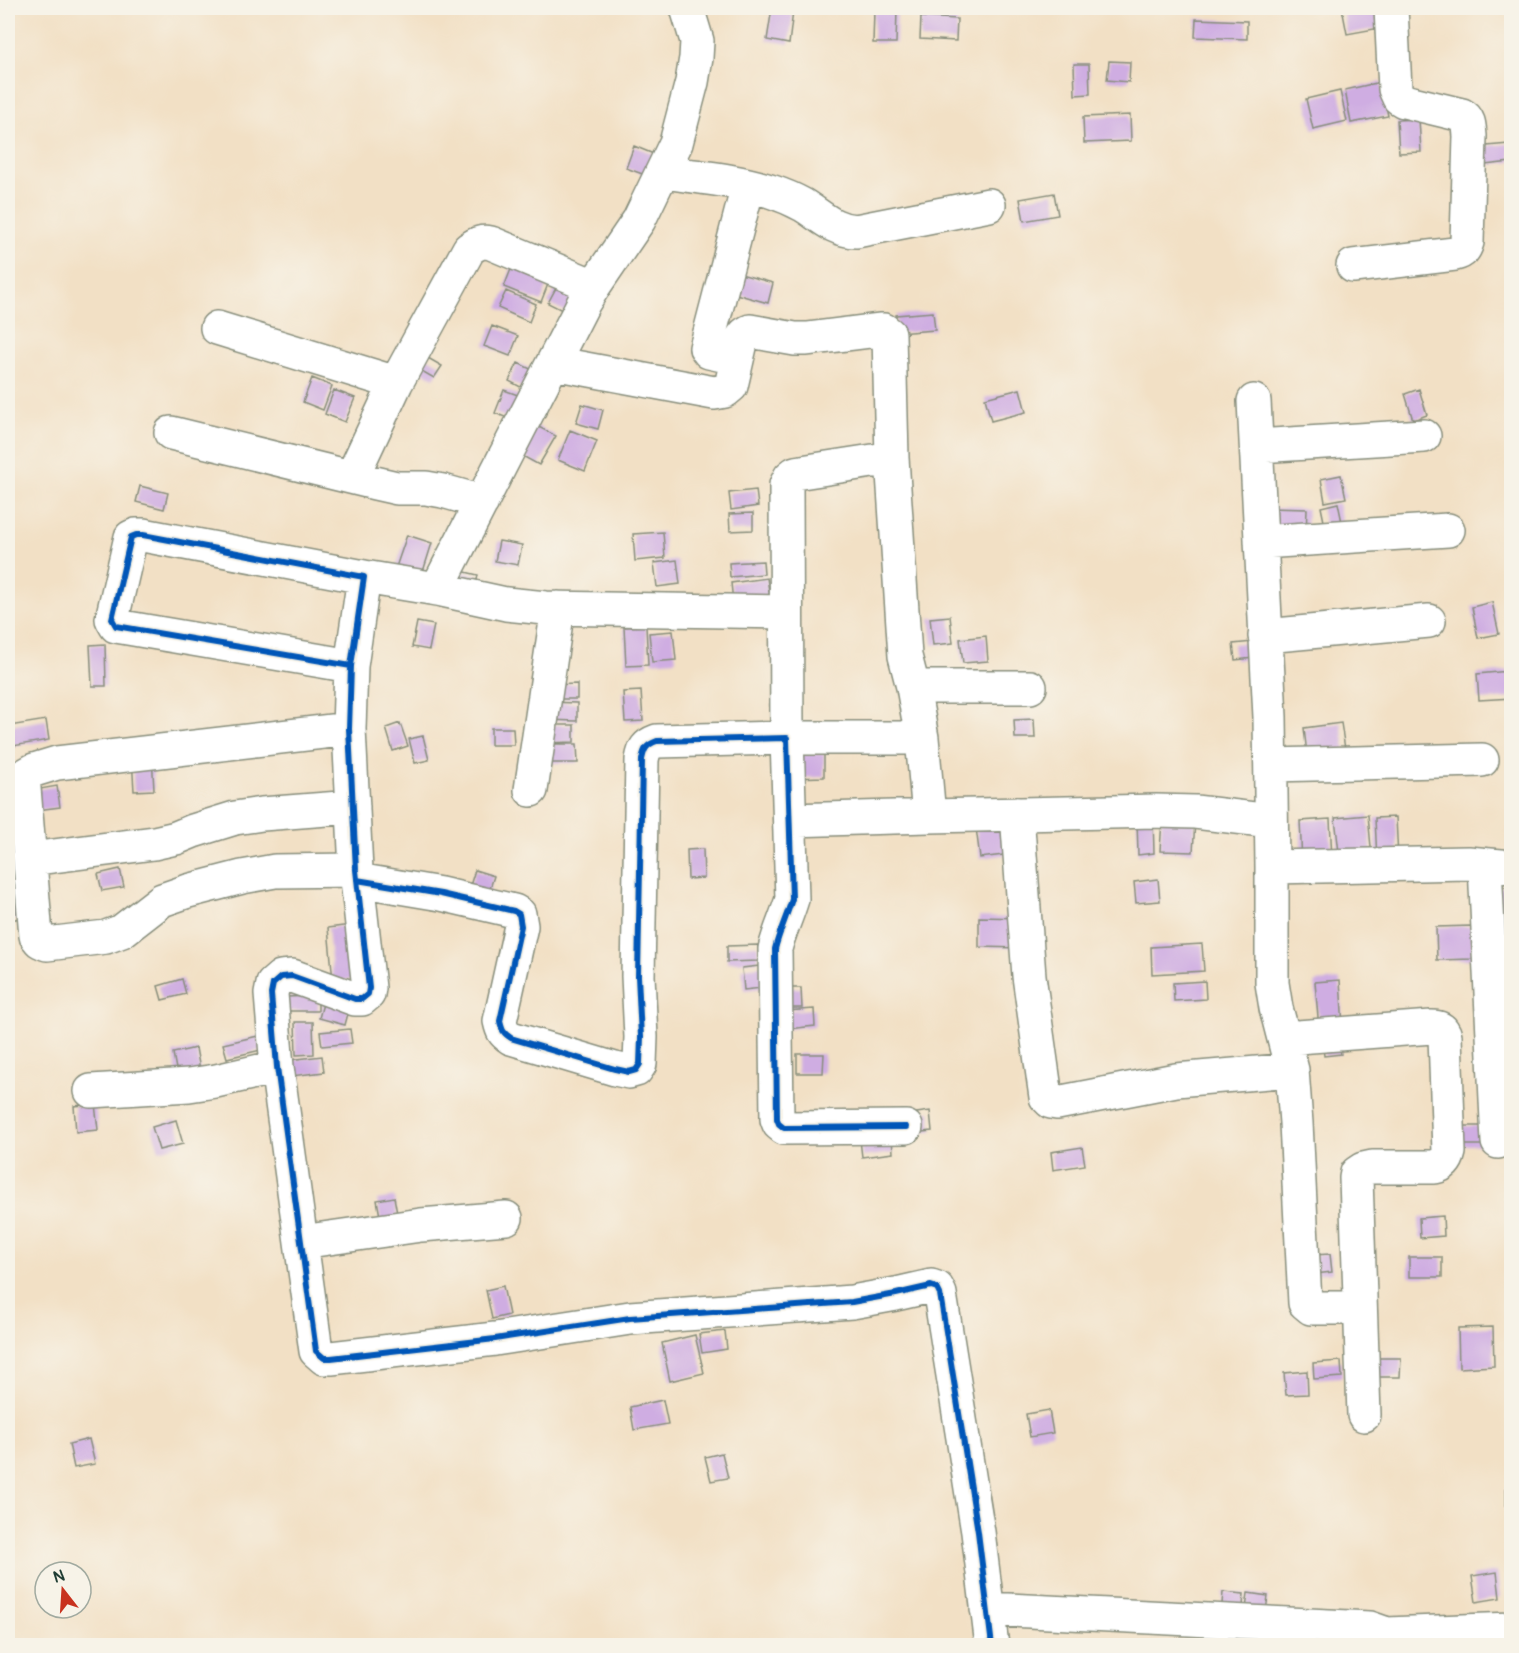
<svg xmlns="http://www.w3.org/2000/svg" width="1519" height="1653" font-family="Pangolin,sans-serif">
<style>
.building{fill:#cfade2}
.lines{fill:none;stroke-linecap:round;stroke-linejoin:round}
.minor-casing{stroke:#888e7c;stroke-width:36}
.minor{stroke:#fff;stroke-width:33}
.cycleway-casing{stroke:#f7f3e8;stroke-width:10}
.cycleway{stroke:#0057b8;stroke-width:6}
</style>
<rect width="100%" height="100%" fill="#f7f3e8"/>
<filter id="ink" filterUnits="userSpaceOnUse"><feTurbulence type="fractalNoise" baseFrequency=".0167" numOctaves="2"/><feDisplacementMap in="SourceGraphic" scale="12" xChannelSelector="R" yChannelSelector="G"/><feConvolveMatrix kernelMatrix="1 2 1 2 8 2 1 2 1" color-interpolation-filters="sRGB"/></filter>
<filter id="wash" filterUnits="userSpaceOnUse"><feTurbulence type="fractalNoise" baseFrequency=".008" numOctaves="4" result="noise"/><feDisplacementMap in="SourceGraphic" scale="24" xChannelSelector="R" yChannelSelector="G"/><feGaussianBlur stdDeviation="1.35" result="paint"/><feColorMatrix in="noise" values="0 0 0 0 0 0 0 0 0 0 0 0 0 0 0 0 0 1.4 0 .05"/><feComposite in="paint" operator="in"/></filter>
<g filter="url(#wash)">
<rect width="100%" height="100%" fill="#f2e0c5"/>
<g id="blocks">
<path class="building" d="M 772,8 L 793,11 L 789,44 L 767,40 Z
M 1342,8 L 1376,8 L 1380,28 L 1347,34 Z
M 874,10 L 897,10 L 896,43 L 873,43 Z
M 921,17 L 957,19 L 956,41 L 920,39 Z
M 1196,19 L 1247,21 L 1247,39 L 1195,37 Z
M 1109,61 L 1130,62 L 1129,82 L 1107,80 Z
M 1074,64 L 1089,64 L 1090,94 L 1075,95 Z
M 1381,82 L 1388,116 L 1351,123 L 1345,90 Z
M 1340,91 L 1347,121 L 1313,129 L 1306,99 Z
M 1130,115 L 1131,141 L 1084,143 L 1083,117 Z
M 1419,119 L 1421,152 L 1399,153 L 1397,120 Z
M 1509,144 L 1511,162 L 1476,166 L 1475,147 Z
M 634,146 L 656,155 L 648,176 L 626,168 Z
M 1054,193 L 1058,215 L 1024,221 L 1020,199 Z
M 513,264 L 550,279 L 541,302 L 504,287 Z
M 730,271 L 773,283 L 768,303 L 725,291 Z
M 557,286 L 581,299 L 572,315 L 548,303 Z
M 506,291 L 536,304 L 529,322 L 498,308 Z
M 933,312 L 935,330 L 897,333 L 896,315 Z
M 492,326 L 518,336 L 510,356 L 484,346 Z
M 421,354 L 442,366 L 434,378 L 413,366 Z
M 518,363 L 541,374 L 532,393 L 509,381 Z
M 312,378 L 332,386 L 323,410 L 303,402 Z
M 1020,389 L 1026,412 L 991,421 L 985,398 Z
M 1419,389 L 1427,415 L 1413,420 L 1405,394 Z
M 334,390 L 355,398 L 345,422 L 325,414 Z
M 504,390 L 526,398 L 517,422 L 495,413 Z
M 582,404 L 603,410 L 598,429 L 576,423 Z
M 533,424 L 556,436 L 539,465 L 517,453 Z
M 570,430 L 597,441 L 585,471 L 558,460 Z
M 1341,475 L 1346,498 L 1325,502 L 1321,479 Z
M 140,486 L 168,493 L 164,509 L 136,502 Z
M 756,490 L 758,506 L 731,510 L 729,493 Z
M 1338,503 L 1343,527 L 1326,531 L 1321,507 Z
M 1268,508 L 1307,509 L 1306,534 L 1268,533 Z
M 753,513 L 753,530 L 730,531 L 729,514 Z
M 663,532 L 665,558 L 635,561 L 633,534 Z
M 407,535 L 432,543 L 421,578 L 395,570 Z
M 499,541 L 522,545 L 518,565 L 495,561 Z
M 677,560 L 680,584 L 657,587 L 654,563 Z
M 763,561 L 764,574 L 730,577 L 729,563 Z
M 457,570 L 478,575 L 475,589 L 453,583 Z
M 767,578 L 770,598 L 733,602 L 731,583 Z
M 1492,602 L 1499,634 L 1478,638 L 1472,607 Z
M 950,616 L 953,643 L 933,645 L 930,618 Z
M 417,622 L 434,625 L 429,650 L 412,647 Z
M 646,626 L 648,665 L 626,666 L 624,627 Z
M 673,631 L 676,660 L 652,662 L 649,633 Z
M 986,636 L 988,661 L 963,663 L 960,639 Z
M 1253,642 L 1254,658 L 1235,660 L 1233,644 Z
M 105,644 L 106,686 L 92,686 L 90,645 Z
M 1509,671 L 1512,698 L 1479,700 L 1477,674 Z
M 577,684 L 577,699 L 549,699 L 549,685 Z
M 641,691 L 643,721 L 625,722 L 623,692 Z
M 547,702 L 577,703 L 577,721 L 546,720 Z
M 1034,719 L 1035,738 L 1015,738 L 1014,720 Z
M 46,720 L 49,740 L 13,746 L 9,726 Z
M 400,723 L 408,746 L 393,751 L 386,728 Z
M 1341,723 L 1345,749 L 1307,754 L 1304,728 Z
M 544,725 L 574,725 L 574,742 L 545,743 Z
M 491,728 L 513,728 L 514,745 L 491,745 Z
M 423,736 L 429,760 L 415,763 L 409,739 Z
M 540,744 L 577,744 L 578,763 L 540,763 Z
M 792,754 L 824,754 L 824,777 L 793,778 Z
M 152,756 L 154,790 L 134,791 L 132,758 Z
M 57,786 L 60,807 L 37,810 L 34,790 Z
M 1368,815 L 1372,858 L 1340,861 L 1335,818 Z
M 1396,817 L 1398,859 L 1377,860 L 1375,818 Z
M 1153,818 L 1154,853 L 1138,855 L 1137,819 Z
M 1162,819 L 1195,821 L 1193,852 L 1160,851 Z
M 1330,819 L 1332,859 L 1302,861 L 1300,821 Z
M 1007,825 L 1011,854 L 980,858 L 976,828 Z
M 703,849 L 704,878 L 688,879 L 687,850 Z
M 120,869 L 124,887 L 102,891 L 98,874 Z
M 475,870 L 494,876 L 486,901 L 467,895 Z
M 1158,879 L 1160,901 L 1136,903 L 1134,882 Z
M 16,883 L 23,917 L 8,921 L 8,885 Z
M 1512,886 L 1512,924 L 1501,925 L 1497,888 Z
M 979,917 L 1023,918 L 1022,948 L 979,947 Z
M 351,925 L 356,979 L 333,981 L 328,928 Z
M 1472,926 L 1473,959 L 1437,960 L 1436,927 Z
M 1202,944 L 1204,971 L 1152,974 L 1151,947 Z
M 758,945 L 758,961 L 727,962 L 727,946 Z
M 768,965 L 771,987 L 744,990 L 742,968 Z
M 182,979 L 186,994 L 162,1000 L 158,986 Z
M 1340,980 L 1343,1027 L 1319,1029 L 1315,982 Z
M 1205,981 L 1206,999 L 1174,1001 L 1173,983 Z
M 780,988 L 801,988 L 802,1008 L 780,1008 Z
M 318,996 L 318,1011 L 284,1011 L 284,997 Z
M 324,1000 L 350,1006 L 345,1025 L 319,1018 Z
M 814,1009 L 815,1026 L 788,1029 L 786,1011 Z
M 295,1022 L 313,1022 L 314,1054 L 296,1055 Z
M 350,1029 L 352,1043 L 322,1046 L 320,1032 Z
M 258,1036 L 261,1050 L 227,1058 L 223,1044 Z
M 1338,1038 L 1341,1054 L 1324,1056 L 1322,1040 Z
M 196,1048 L 201,1075 L 178,1080 L 173,1053 Z
M 797,1054 L 824,1054 L 823,1073 L 797,1073 Z
M 322,1056 L 324,1072 L 291,1076 L 289,1060 Z
M 95,1104 L 98,1130 L 76,1132 L 74,1106 Z
M 930,1111 L 932,1131 L 912,1133 L 910,1114 Z
M 176,1120 L 183,1144 L 159,1150 L 152,1127 Z
M 1452,1126 L 1485,1126 L 1484,1145 L 1452,1145 Z
M 892,1137 L 893,1153 L 862,1157 L 860,1140 Z
M 1082,1147 L 1085,1165 L 1053,1170 L 1051,1152 Z
M 394,1197 L 398,1219 L 381,1222 L 377,1200 Z
M 1443,1216 L 1444,1236 L 1420,1238 L 1419,1218 Z
M 1330,1254 L 1332,1272 L 1315,1274 L 1313,1255 Z
M 1409,1257 L 1442,1257 L 1442,1277 L 1409,1277 Z
M 503,1286 L 509,1315 L 492,1319 L 486,1290 Z
M 1493,1327 L 1494,1366 L 1459,1368 L 1458,1328 Z
M 725,1331 L 727,1349 L 702,1353 L 699,1334 Z
M 695,1335 L 704,1373 L 670,1381 L 662,1343 Z
M 1367,1358 L 1401,1358 L 1400,1377 L 1367,1377 Z
M 1341,1361 L 1342,1377 L 1314,1379 L 1313,1363 Z
M 1307,1371 L 1308,1394 L 1286,1395 L 1284,1373 Z
M 663,1400 L 668,1424 L 634,1430 L 630,1407 Z
M 1049,1410 L 1053,1433 L 1030,1437 L 1026,1414 Z
M 89,1439 L 95,1464 L 74,1468 L 69,1444 Z
M 722,1453 L 728,1478 L 711,1481 L 705,1457 Z
M 1506,1488 L 1512,1488 L 1512,1506 L 1506,1506 Z
M 1497,1572 L 1500,1598 L 1476,1602 L 1472,1576 Z
M 1223,1592 L 1244,1594 L 1242,1618 L 1221,1616 Z
M 1248,1593 L 1268,1596 L 1265,1619 L 1245,1617 Z"/>
</g>
</g>
<g filter="url(#ink)">
<use href="#blocks" fill-opacity="0" stroke="#888e7c" stroke-width="1.5"/>
<g class="lines">
<g class="minor-casing">
<path id="minor" d="M 662,172 C 699,177 737,180 773,192 C 782,195 794,200 803,205 C 821,216 833,230 856,231 L 989,205
M 1353,266 L 1455,254 C 1463,252 1465,249 1467,242 L 1470,136 C 1469,128 1470,119 1462,115 L 1404,101 L 1399,98 L 1395,89 L 1391,8
M 217,328 L 396,383
M 737,358 L 709,352 L 706,348 L 748,186
M 553,363 L 714,393 L 725,391 L 731,386 L 742,338 L 745,334 L 750,331 L 795,339 L 807,339 L 879,330 L 884,330 L 889,334 L 892,458 L 905,656 L 913,687 L 922,738 L 787,738 L 786,485 L 790,477 L 795,473 L 892,458
M 1254,401 L 1270,717 L 1272,867
M 171,433 L 375,483 L 397,488 L 426,488 L 443,491 L 482,502
M 1257,446 L 1424,436
M 352,477 L 396,383 L 469,249 C 477,243 482,241 491,243 L 594,286
M 1261,542 L 1448,530
M 364,577 L 437,589 L 506,604 L 546,608 L 786,612
M 437,589 L 584,302 L 594,286 L 639,220 L 676,143 L 692,82 L 696,58 L 697,41 L 687,8
M 1265,636 L 1429,621
M 351,666 L 364,577 L 143,535 L 136,535 L 131,537 L 112,619 L 116,626 L 351,666 L 349,729 L 356,870 L 369,988 L 368,994 L 362,999 L 355,999 L 292,976 L 281,977 L 273,984 L 271,994 L 277,1067 L 316,1351 L 324,1358 L 331,1358 L 495,1339 L 630,1318 L 852,1302 L 896,1294 L 931,1286 L 937,1288 L 940,1294 L 978,1532 L 992,1646
M 913,687 L 1030,687
M 922,738 L 929,816 L 1156,811 L 1195,812 L 1271,821
M 1271,765 L 1482,760
M 23,776 L 36,936 L 40,941 L 47,944 L 106,937 L 122,931 L 162,900 L 188,891 L 242,877 L 275,871 L 356,870
M 8,785 L 34,770 L 57,763 L 349,729
M 531,790 L 558,608
M 1017,814 L 1029,976 L 1046,1097 L 1051,1102 L 1057,1103 L 1176,1080 L 1292,1070
M 790,820 L 929,816
M 30,859 L 154,843 L 176,838 L 193,831 L 235,818 L 262,814 L 353,807
M 1485,865 L 1498,1142
M 357,880 L 441,894 L 514,911 L 519,914 L 521,926 L 500,1021 C 502,1030 503,1033 511,1038 L 615,1069 L 629,1072 L 636,1070 L 640,1064 L 641,1037 L 638,976 L 642,760 C 644,749 646,745 657,741 L 787,738 L 792,899 C 787,916 779,932 775,949 L 777,1119 L 779,1124 L 784,1128 L 906,1127
M 1284,1038 L 1432,1027 C 1439,1027 1443,1029 1445,1036 L 1449,1152 C 1447,1161 1444,1165 1435,1167 L 1372,1167 L 1363,1169 L 1357,1173 L 1356,1178 L 1364,1415
M 91,1091 L 189,1085 L 216,1081 L 277,1067
M 301,1242 L 421,1225 L 506,1218
M 1360,1308 L 1311,1308 L 1305,1303 L 1296,1123 L 1292,1070 L 1276,1008 L 1272,983 L 1272,867 L 1468,863 L 1512,867
M 987,1609 L 1370,1628 L 1387,1634 L 1512,1629"/>
</g>
<use href="#minor" class="minor"/>
<g class="cycleway-casing">
<path id="cycleway" d="M 351,666 L 364,577 L 143,535 L 136,535 L 131,537 L 112,619 L 116,626 L 351,666 L 349,729 L 356,870 L 369,988 L 368,994 L 362,999 L 355,999 L 292,976 L 281,977 L 273,984 L 271,994 L 277,1067 L 316,1351 L 324,1358 L 331,1358 L 495,1339 L 630,1318 L 852,1302 L 896,1294 L 931,1286 L 937,1288 L 940,1294 L 978,1532 L 992,1646
M 357,880 L 441,894 L 514,911 L 519,914 L 521,926 L 500,1021 C 502,1030 503,1033 511,1038 L 615,1069 L 629,1072 L 636,1070 L 640,1064 L 641,1037 L 638,976 L 642,760 C 644,749 646,745 657,741 L 787,738 L 792,899 C 787,916 779,932 775,949 L 777,1119 L 779,1124 L 784,1128 L 906,1127"/>
</g>
<use href="#cycleway" class="cycleway"/>
</g>
</g>
<rect width="1519" height="1653" fill="none" stroke="#f7f3e8" stroke-width="30"/>
<g transform="translate(63 1590) rotate(343)"><circle r="28" fill="#f7f3e8" stroke="#a1aaa0" stroke-width="1.5"/>
<path d="M0-4.5L10 22L0 15L-10 22Z" fill="#c8321e"/>
<text y="-9" font-size="16" font-weight="bold" text-anchor="middle" fill="#1f3d34">N</text>
</g>
</svg>
